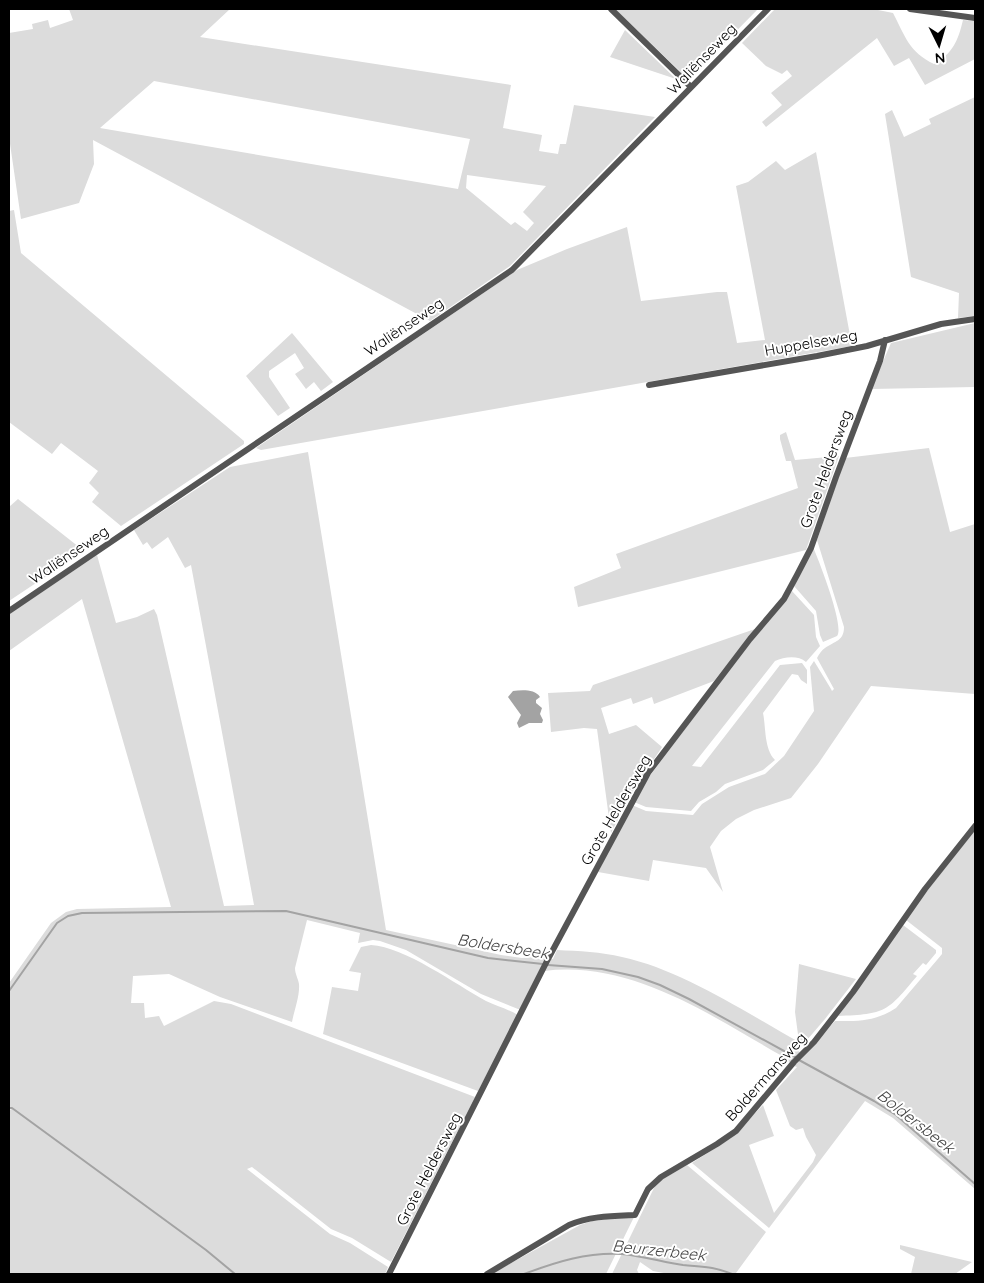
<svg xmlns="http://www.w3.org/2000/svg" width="984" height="1283" font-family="Quicksand,sans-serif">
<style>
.green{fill:#dcdcdc;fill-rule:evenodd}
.water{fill:#a3a3a3}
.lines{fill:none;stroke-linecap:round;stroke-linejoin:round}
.stream{stroke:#a3a3a3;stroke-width:2}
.minor{stroke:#555;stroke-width:6}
.labels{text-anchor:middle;stroke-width:4;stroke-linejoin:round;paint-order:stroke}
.street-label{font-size:15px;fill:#000;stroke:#fff}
.water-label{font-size:16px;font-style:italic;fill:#444;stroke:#fff}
</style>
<rect width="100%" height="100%" fill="#fff"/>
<path class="green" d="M 69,9 L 230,9 L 200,37 L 511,85 L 503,128 L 542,135 L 539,151 L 558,154 L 560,144 L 566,144 L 574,105 L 655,117 L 510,266 L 430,321 L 93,140 L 94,164 L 79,203 L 21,219 L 9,137 L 9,33 L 33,29 L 32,24 L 48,20 L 50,28 L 73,20 ZM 154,81 L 470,139 L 458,189 L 100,128 ZM 467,175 L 546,186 L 523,212 L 534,223 L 527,231 L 515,222 L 511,225 L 466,188 Z
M 615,9 L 758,9 L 693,75 L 685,76 Z
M 775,9 L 873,9 L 893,13 C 905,36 909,52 934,64 C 953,53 958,41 963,20 L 975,21 L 975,59 L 925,85 L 909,58 L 894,66 L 877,38 L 766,127 L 762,122 L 782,105 L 771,93 L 792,76 L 787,70 L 782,74 L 766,66 L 742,43 Z
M 625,30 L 676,79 L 610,57 Z
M 975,97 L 975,316 L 958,318 L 959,293 L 911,277 L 885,114 L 892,110 L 904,137 L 931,124 L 929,119 Z
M 816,152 L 852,346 L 261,450 L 256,448 L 517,270 L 567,249 L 627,227 L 641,301 L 717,292 L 727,292 L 737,343 L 765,340 L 736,186 L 748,182 L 776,161 L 785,170 Z
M 14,210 L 21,253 L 244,441 L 244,444 L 121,526 L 92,502 L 99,493 L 89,483 L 98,471 L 61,443 L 52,454 L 9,422 L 9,211 Z
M 975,323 L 975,387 L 871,389 L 891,343 Z
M 292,333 L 333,382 L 321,391 L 314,382 L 306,389 L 295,374 L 304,368 L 295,353 L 269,371 L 269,377 L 290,408 L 278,416 L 246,376 Z
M 786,432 L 795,460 L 839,456 L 806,550 L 578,607 L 574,587 L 621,568 L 616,554 L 798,488 L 791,461 L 786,461 L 780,439 L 780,435 Z
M 929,448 L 950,532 L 975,524 L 975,694 L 871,686 L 818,764 L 791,798 L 754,810 L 736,819 L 721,831 L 710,847 L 723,892 L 706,868 L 653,860 L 649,881 L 598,872 L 632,805 L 646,811 L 693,815 L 702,804 L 729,787 L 765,774 L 784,756 L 814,711 L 810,667 L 814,661 L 831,689 L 832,691 L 834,689 L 817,658 C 819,654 822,650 825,648 C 835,641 844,641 844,627 L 817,540 L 845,458 Z
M 308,452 L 386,930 L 501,955 L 522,958 L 548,956 L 521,1009 L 518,1009 L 481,994 L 406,950 L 380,941 L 373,940 L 358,943 L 360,933 L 307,920 L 295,968 C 295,974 298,978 299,984 C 300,996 294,1011 292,1022 L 220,997 L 169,974 L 133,976 L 131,1003 L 144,1003 L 145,1018 L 159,1016 L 164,1026 L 214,1001 L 231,1004 L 475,1097 L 391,1262 L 352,1238 L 331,1229 L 252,1167 L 247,1169 L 330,1234 L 350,1243 L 388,1267 L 385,1274 L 9,1274 L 9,1111 L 12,1108 L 9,1106 L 9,983 L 51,923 L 66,912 L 77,909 L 171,907 L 82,599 L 9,651 L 9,614 L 97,555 L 116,623 L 137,617 L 154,609 L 157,615 L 224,906 L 254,905 L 191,565 L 185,568 L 168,537 L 152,549 L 147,542 L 143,545 L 134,530 L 230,467 Z
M 18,499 L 84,551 L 9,601 L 9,507 Z
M 813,547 C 819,561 845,627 837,636 L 823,642 L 820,635 L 816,611 L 794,586 Z
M 792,591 L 814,615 L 816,637 L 820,646 L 806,662 C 798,655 784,657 775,661 L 692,766 L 701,767 L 780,665 L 802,663 L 807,670 L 807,684 L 801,680 L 798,675 L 792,674 L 763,713 C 766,727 764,749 775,760 L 763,770 L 725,784 L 716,792 L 699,802 L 691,811 L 646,807 L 634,802 L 646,781 L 739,657 Z
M 755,629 L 714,681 L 654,704 L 652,697 L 633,704 L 631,698 L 601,708 L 609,734 L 636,725 L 662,747 L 630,796 L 611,833 L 597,729 L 584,728 L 551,732 L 548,693 L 590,691 L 593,685 Z
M 975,830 L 975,1189 L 893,1118 L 865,1101 L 769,1228 L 692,1163 L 731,1138 L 763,1105 L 774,1136 L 749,1145 L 774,1213 L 813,1162 L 816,1155 L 806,1137 L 803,1128 L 796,1130 L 790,1126 L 776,1090 L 797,1067 L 794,1066 L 835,1021 C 859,1021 874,1022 896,1008 L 937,960 L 942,954 L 942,948 L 906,920 L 922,897 Z
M 903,925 L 936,950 L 936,953 L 926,965 L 923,963 L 913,974 L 917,976 C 887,1012 886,1014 838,1016 Z
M 371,945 C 405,947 455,984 486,1001 C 496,1006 508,1009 518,1015 L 478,1091 L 323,1034 L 332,987 L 358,991 L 361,973 L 349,971 L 361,947 Z
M 557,950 C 579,951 601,952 622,957 C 682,970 745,1012 799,1042 L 795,1012 L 799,964 L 856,979 L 825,1019 L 801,1047 L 798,1051 L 800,1052 L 790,1063 L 784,1057 C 711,1016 632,960 544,971 L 550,959 L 553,959 Z
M 687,1165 L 766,1232 L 736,1273 L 738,1274 L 669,1274 L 653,1271 L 640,1262 L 637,1270 L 639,1274 L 612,1274 L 654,1188 L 658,1182 Z
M 635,1215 L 606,1274 L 491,1274 L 580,1225 L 592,1221 Z
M 900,1245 L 972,1262 L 955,1274 L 911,1274 L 915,1257 L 900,1249 Z"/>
<path class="water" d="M 513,691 C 522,690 535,689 540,697 L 536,700 L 536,703 L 542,708 L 540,714 L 543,720 L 542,723 L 529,723 L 519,728 L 517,723 L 521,715 L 508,697 Z"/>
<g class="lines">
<path class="stream" d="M 548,965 L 602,969 L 638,977 L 660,985 L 689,999 L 795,1057
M 9,991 L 57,923 L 68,916 L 82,913 L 286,911 L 488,958 L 543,964
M 799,1060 L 874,1101 L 896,1115 L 975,1184
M 9,1108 L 12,1108 L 206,1250 L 235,1274
M 524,1274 C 556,1262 587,1252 622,1254 C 643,1256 663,1262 683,1265 C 704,1267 712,1266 732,1274"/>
<path class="minor" d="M 611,9 L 691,87
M 910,9 L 975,18
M 649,385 L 817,356 L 867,346 L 941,324 L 975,319
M 9,611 L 512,270 L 768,9
M 389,1274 L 548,959 L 648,773 L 750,639 L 784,599 L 797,575 L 811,548 L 836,477 L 880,361 L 885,340
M 487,1274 L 569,1225 C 590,1216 612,1216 635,1215 L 648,1189 L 661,1177 L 717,1144 L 736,1131 L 794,1062 L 814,1042 L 853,992 L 925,889 L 975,826"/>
</g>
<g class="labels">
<g class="street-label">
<text transform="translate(702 59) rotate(-46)" y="5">Waliënseweg</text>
<text transform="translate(404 327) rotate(-34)" y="5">Waliënseweg</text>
<text transform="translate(811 343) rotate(-10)" y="5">Huppelseweg</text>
<text transform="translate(826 469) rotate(-70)" y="5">Grote Heldersweg</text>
<text transform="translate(69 555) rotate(-34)" y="5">Waliënseweg</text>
<text transform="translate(616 810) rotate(-60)" y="5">Grote Heldersweg</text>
<text transform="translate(766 1077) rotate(-48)" y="5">Boldermansweg</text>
<text transform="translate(429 1169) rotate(-63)" y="5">Grote Heldersweg</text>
</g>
<g class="water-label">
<text transform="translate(503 946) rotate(9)" y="6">Boldersbeek</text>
<text transform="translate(916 1121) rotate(38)" y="6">Boldersbeek</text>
<text transform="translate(659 1250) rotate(6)" y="6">Beurzerbeek</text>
</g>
</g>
<rect width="984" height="1283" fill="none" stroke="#000000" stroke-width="20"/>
<g transform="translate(939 45) rotate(175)" stroke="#ffffff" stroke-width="4" paint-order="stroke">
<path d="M0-4L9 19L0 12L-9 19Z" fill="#000000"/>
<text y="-8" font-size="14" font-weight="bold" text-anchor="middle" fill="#000000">N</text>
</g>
</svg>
